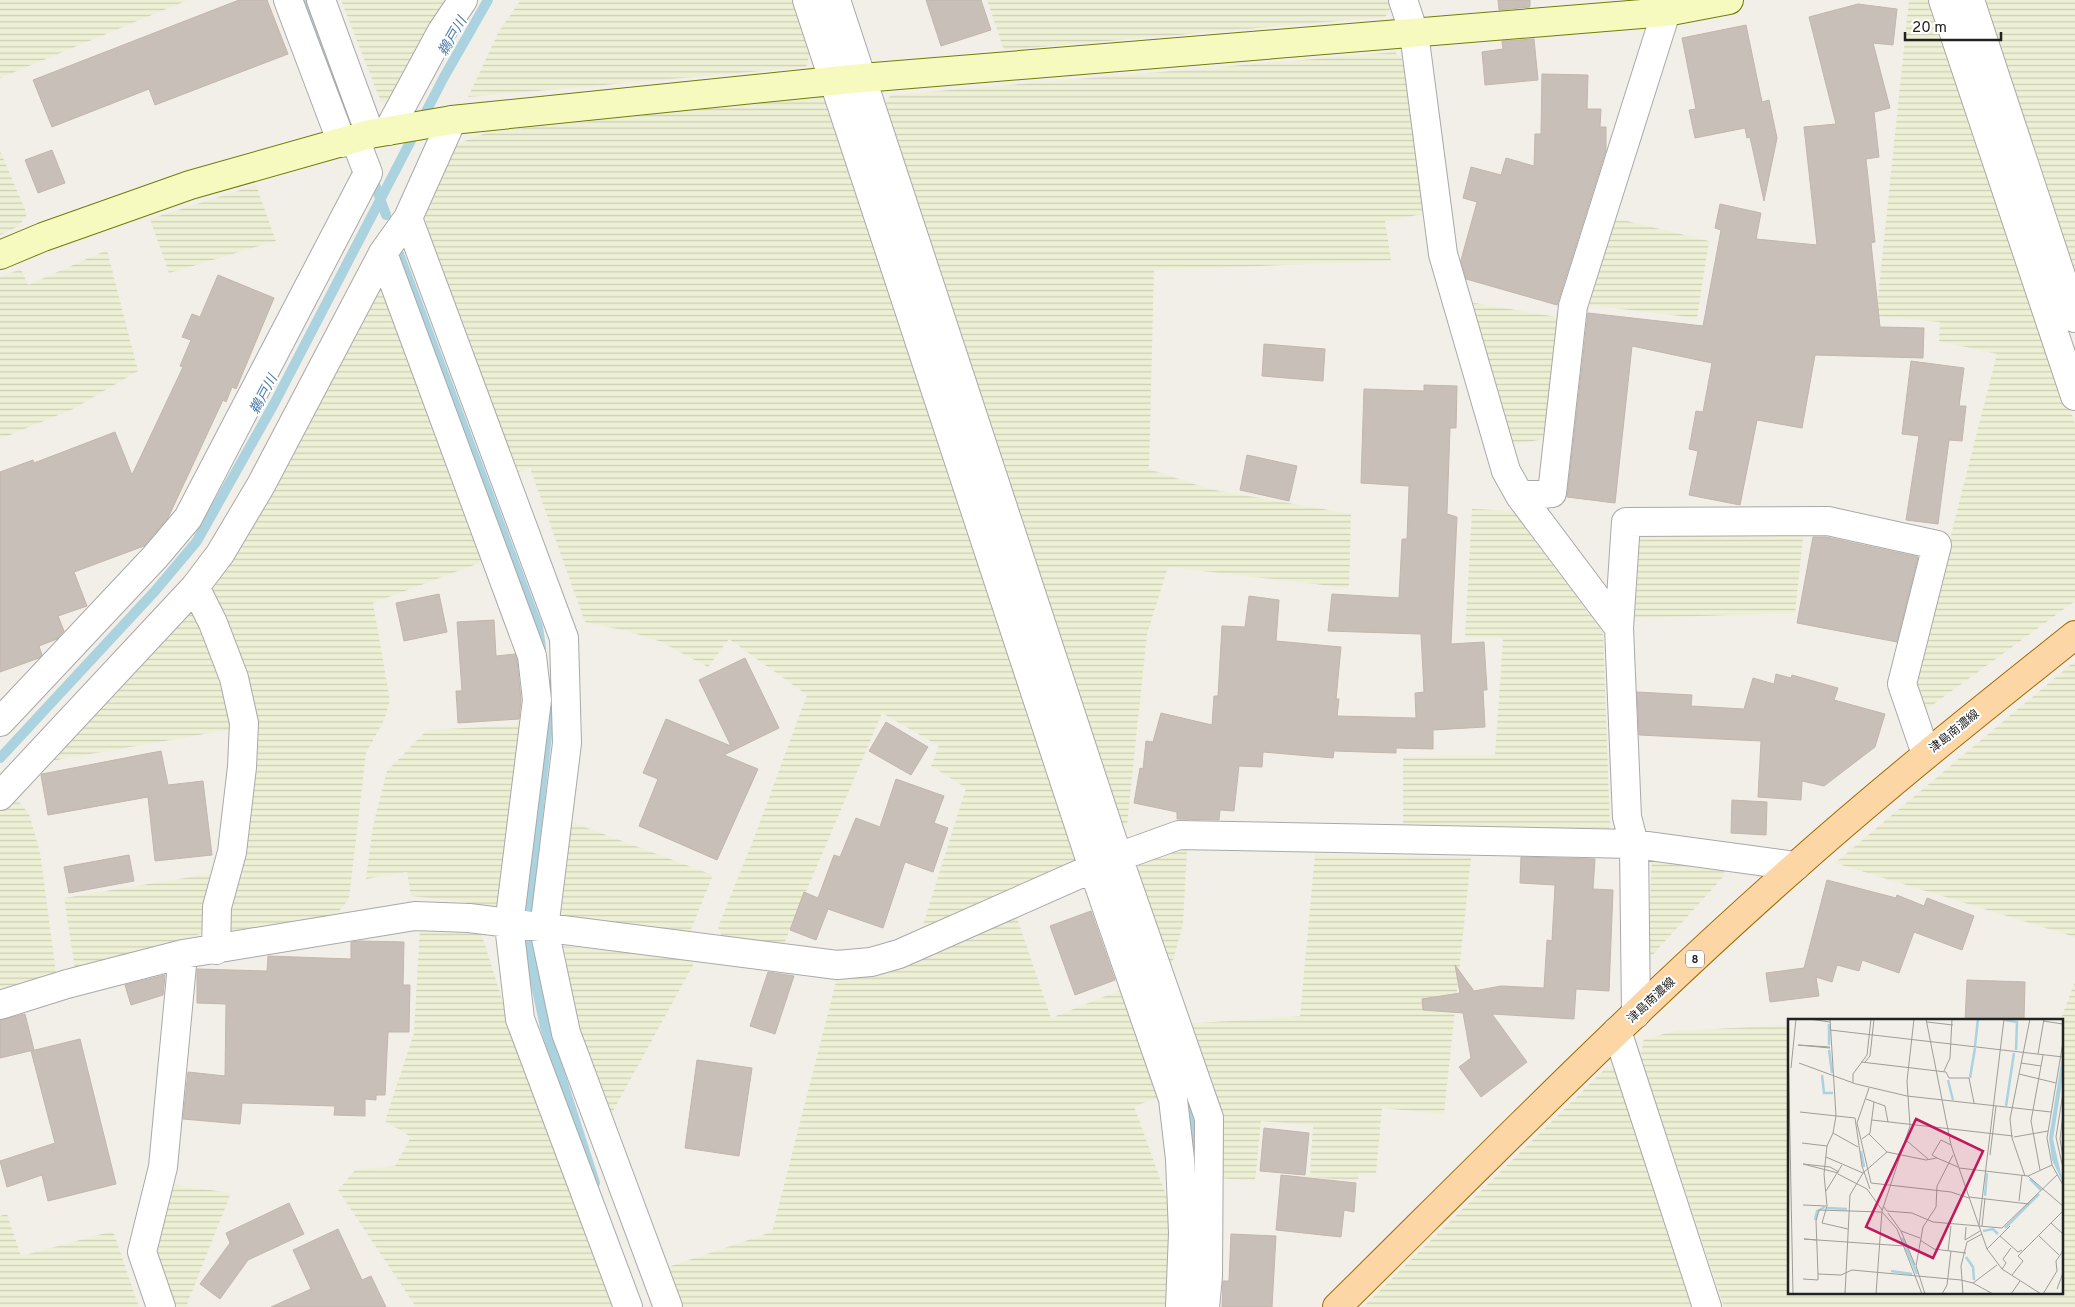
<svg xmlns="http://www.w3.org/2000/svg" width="2075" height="1307" font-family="Overpass,'Noto Sans JP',sans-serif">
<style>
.farmland{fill:url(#farmland-rules)}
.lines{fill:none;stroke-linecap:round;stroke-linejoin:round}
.stream{stroke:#aad3df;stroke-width:10}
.building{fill:#c7bfb8;stroke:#c4b6ab}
.street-casing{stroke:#a9a9a9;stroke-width:30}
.secondary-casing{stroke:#707d05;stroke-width:30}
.primary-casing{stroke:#a06b00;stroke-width:30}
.street{stroke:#fff;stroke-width:28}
.secondary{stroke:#f7fabf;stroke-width:28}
.primary{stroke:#fcd6a4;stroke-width:28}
.labels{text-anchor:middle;stroke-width:4;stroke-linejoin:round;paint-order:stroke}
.shield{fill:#fff;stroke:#646464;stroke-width:1}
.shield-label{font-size:11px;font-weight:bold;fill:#222}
.street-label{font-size:12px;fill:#222;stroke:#fff}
.water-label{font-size:14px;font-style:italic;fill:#4a7aab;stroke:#fff}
.inset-river{fill:none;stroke:#aad3df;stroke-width:2.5}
.inset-road{fill:none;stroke:#9f9d99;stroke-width:1}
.view{fill:#c2185b;fill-opacity:0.15;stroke:#c2185b;stroke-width:2.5}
.inset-edge{fill:none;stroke:#222;stroke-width:2.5}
</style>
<defs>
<pattern id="farmland-rules" width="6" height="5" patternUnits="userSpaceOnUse" patternTransform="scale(1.25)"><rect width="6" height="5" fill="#eef0d5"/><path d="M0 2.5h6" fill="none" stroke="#ccceb7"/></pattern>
</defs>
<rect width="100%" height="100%" fill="#f2efe9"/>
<path class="farmland" d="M 0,0 L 188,0 L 0,78 Z
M 341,0 L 448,0 L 387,102 L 381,102 Z
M 521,0 L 795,0 L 811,50 L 806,67 L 468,97 L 499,31 Z
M 987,0 L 1389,0 L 1391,8 L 1385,17 L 1004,50 Z
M 1909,0 L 1933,0 L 2075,424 L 2075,601 L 1927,709 L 1917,701 L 1918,664 L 1997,354 L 1939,341 L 1940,322 L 1876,316 Z
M 1977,0 L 2075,0 L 2075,293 Z
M 1395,52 L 1405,62 L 1423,214 L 1385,221 L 1391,261 L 1154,270 L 1149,469 L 1209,489 L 1351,514 L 1349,588 L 1168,567 L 1147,634 L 1127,825 L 1114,822 L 881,110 L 891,95 Z
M 824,96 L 831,107 L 1077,837 L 1074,865 L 921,931 L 966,788 L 931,766 L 939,746 L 882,713 L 783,946 L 722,937 L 718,927 L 754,838 L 807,695 L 729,639 L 708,667 L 659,641 L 627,631 L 585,622 L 530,468 L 515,473 L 428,232 L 425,216 L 457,144 L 488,132 Z
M 0,151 L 27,214 L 19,226 L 0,235 Z
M 256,185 L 276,241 L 169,273 L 150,219 Z
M 1611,217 L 1709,241 L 1697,318 L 1589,305 Z
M 107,250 L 138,371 L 73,409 L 0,439 L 0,277 L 21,269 L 28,285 Z
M 385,275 L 490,559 L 373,603 L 390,701 L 384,720 L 366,753 L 349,899 L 334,917 L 226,934 L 252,767 L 210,588 Z
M 1469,302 L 1562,318 L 1550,438 L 1509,445 Z
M 1472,509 L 1513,511 L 1603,632 L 1610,828 L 1403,827 L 1403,757 L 1495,755 L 1503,638 L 1465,637 Z
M 1804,528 L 1795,613 L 1633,618 L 1634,534 Z
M 195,599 L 233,729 L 39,763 Z
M 2075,661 L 2075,937 L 1835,863 Z
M 526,725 L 501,910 L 465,902 L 411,896 L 407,872 L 366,879 L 373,826 L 387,771 L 427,730 Z
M 19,802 L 29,814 L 40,852 L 56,973 L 0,992 L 0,809 L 6,803 Z
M 566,820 L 713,875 L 688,937 L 566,920 L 553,900 Z
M 1174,850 L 1187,850 L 1183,924 L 1168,978 L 1133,878 L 1140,862 Z
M 1315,854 L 1471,858 L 1444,1114 L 1382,1108 L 1376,1174 L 1359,1173 L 1358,1181 L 1310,1177 L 1313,1125 L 1261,1121 L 1255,1181 L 1216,1178 L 1184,1024 L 1300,1016 Z
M 1652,858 L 1725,868 L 1724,876 L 1647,961 Z
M 215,873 L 204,933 L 75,969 L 64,898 Z
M 1015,912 L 1051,1018 L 1128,987 L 1161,1085 L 1158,1098 L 1134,1106 L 1173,1215 L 1172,1307 L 677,1307 L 662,1269 L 772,1232 L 838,974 Z
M 420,927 L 480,929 L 507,1015 L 617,1307 L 416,1307 L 338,1190 L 355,1170 L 395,1166 L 411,1137 L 385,1121 L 414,1033 Z
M 561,946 L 697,958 L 607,1122 L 569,1027 Z
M 2075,982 L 2075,1307 L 1724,1307 L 1640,1056 L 1644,1039 L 1676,1031 L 1789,1025 L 1789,1293 L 2061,1293 L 2061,1021 L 2060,1021 Z
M 1615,1067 L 1698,1307 L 1363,1307 L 1606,1068 Z
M 169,1184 L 231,1193 L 186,1307 L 171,1307 L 158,1263 L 155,1232 Z
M 7,1214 L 21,1256 L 113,1231 L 139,1307 L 0,1307 L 0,1216 Z"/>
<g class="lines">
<path class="stream" d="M 304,0 L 345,108
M 372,176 L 386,215
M 399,254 L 538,627 L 541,648
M 0,758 L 155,591 L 197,541 L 275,402 L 444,77 L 488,0
M 527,914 L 551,699 L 548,684
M 526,938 L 545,1027 L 595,1183
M 1184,1093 L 1191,1114 L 1192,1150"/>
</g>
<path class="building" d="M 239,0 L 267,0 L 288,54 L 155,105 L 149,89 L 52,127 L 33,80 Z
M 926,0 L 981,0 L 991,30 L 941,46 Z
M 1498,0 L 1530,0 L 1530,7 L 1499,10 Z
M 1858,4 L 1897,9 L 1893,45 L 1873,43 L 1890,108 L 1874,112 L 1879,157 L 1866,159 L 1875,242 L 1871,243 L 1880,327 L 1924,328 L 1923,358 L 1815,355 L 1802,428 L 1757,420 L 1740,505 L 1689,495 L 1698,451 L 1689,449 L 1696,411 L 1703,412 L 1712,363 L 1632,346 L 1615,503 L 1567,497 L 1588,313 L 1703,326 L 1721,230 L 1715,228 L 1720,204 L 1761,213 L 1756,239 L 1817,245 L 1804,127 L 1836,124 L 1809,17 Z
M 1746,25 L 1762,102 L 1769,100 L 1777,138 L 1764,201 L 1750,137 L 1747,138 L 1745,128 L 1695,138 L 1689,110 L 1696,109 L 1682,38 Z
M 1534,39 L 1538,80 L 1485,85 L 1482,52 L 1503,49 L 1502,41 Z
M 1542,74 L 1588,75 L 1587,109 L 1601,109 L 1600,127 L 1606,127 L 1606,150 L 1557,305 L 1466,279 L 1461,260 L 1477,202 L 1463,198 L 1471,167 L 1501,175 L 1506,158 L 1534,166 L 1535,134 L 1541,134 Z
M 52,150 L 65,183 L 38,193 L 25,160 Z
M 218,275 L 274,298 L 236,389 L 232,387 L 226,402 L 223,400 L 168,518 L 144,546 L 74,572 L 87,606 L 58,616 L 64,631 L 57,639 L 39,646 L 42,655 L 39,658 L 0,672 L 0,472 L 33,460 L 34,463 L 115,432 L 132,475 L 183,367 L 180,366 L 191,340 L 182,337 L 192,314 L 200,317 Z
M 1264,344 L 1325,349 L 1323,381 L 1262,376 Z
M 1911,361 L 1964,368 L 1959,406 L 1966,406 L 1962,441 L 1949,440 L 1938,524 L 1906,520 L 1919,436 L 1902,434 Z
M 1424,385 L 1457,386 L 1456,428 L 1450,428 L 1447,514 L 1457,517 L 1451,644 L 1484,642 L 1487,690 L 1483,690 L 1485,727 L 1433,730 L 1433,749 L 1396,748 L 1396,753 L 1334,751 L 1333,758 L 1263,752 L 1262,767 L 1239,766 L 1234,811 L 1220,810 L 1219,820 L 1177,819 L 1177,812 L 1134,803 L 1140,768 L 1143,769 L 1146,741 L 1153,742 L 1161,713 L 1212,725 L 1214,696 L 1218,696 L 1222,626 L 1245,627 L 1249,596 L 1279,600 L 1276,641 L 1341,647 L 1336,699 L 1339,699 L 1337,716 L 1416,718 L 1415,693 L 1424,692 L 1421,634 L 1328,631 L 1332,594 L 1399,598 L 1402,539 L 1407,539 L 1409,486 L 1361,483 L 1364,389 L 1424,391 Z
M 1247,455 L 1297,466 L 1289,501 L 1240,490 Z
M 1813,537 L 1826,537 L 1918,557 L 1897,642 L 1797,623 Z
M 439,594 L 447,632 L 404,641 L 396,603 Z
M 494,620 L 496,656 L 515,654 L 517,660 L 521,700 L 519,719 L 458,723 L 456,691 L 462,691 L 457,622 Z
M 745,658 L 779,728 L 724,755 L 758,769 L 717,860 L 639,826 L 658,779 L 643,773 L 666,719 L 731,746 L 699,680 Z
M 1776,674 L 1791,678 L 1792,675 L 1838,688 L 1834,700 L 1885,714 L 1875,747 L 1824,786 L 1802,781 L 1801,800 L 1758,797 L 1761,741 L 1639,735 L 1637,692 L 1692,695 L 1691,706 L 1744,709 L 1753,678 L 1774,684 Z
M 886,722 L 928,747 L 911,775 L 869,751 Z
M 161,751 L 168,785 L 203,781 L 212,855 L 155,861 L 148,797 L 48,815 L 41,775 L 42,774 Z
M 896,779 L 944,796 L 934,823 L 948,828 L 933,872 L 905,862 L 883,928 L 828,909 L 816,940 L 790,930 L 804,892 L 818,898 L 834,855 L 840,857 L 856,818 L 880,827 Z
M 1732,800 L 1767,802 L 1766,835 L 1731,833 Z
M 129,855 L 134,881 L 69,893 L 64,867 Z
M 1521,857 L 1595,859 L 1593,889 L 1613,890 L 1609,991 L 1576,989 L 1574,1019 L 1492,1014 L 1527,1062 L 1481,1097 L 1459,1067 L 1471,1058 L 1463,1013 L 1423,1010 L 1422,999 L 1460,993 L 1455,965 L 1474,991 L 1501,986 L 1544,988 L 1547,940 L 1552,941 L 1555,885 L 1520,883 Z
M 1827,880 L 1896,898 L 1897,895 L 1924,906 L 1927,898 L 1974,916 L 1962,950 L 1914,932 L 1899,973 L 1862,960 L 1859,971 L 1837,965 L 1832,982 L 1816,977 L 1819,996 L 1770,1002 L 1766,973 L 1804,968 Z
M 1091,911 L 1115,980 L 1075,995 L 1050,926 Z
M 360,941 L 404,942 L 403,985 L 410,985 L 409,1032 L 388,1032 L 385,1095 L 376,1095 L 376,1100 L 365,1099 L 365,1116 L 334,1115 L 335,1106 L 242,1103 L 240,1124 L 183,1119 L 188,1072 L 225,1076 L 226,1004 L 197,1003 L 197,969 L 267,971 L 268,956 L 351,959 L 351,942 Z
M 768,972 L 794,976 L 775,1034 L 750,1026 Z
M 165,975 L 163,995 L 131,1005 L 125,985 Z
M 1967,980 L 2025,982 L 2024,1021 L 1965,1021 Z
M 25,1014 L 34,1050 L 0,1058 L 0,1020 Z
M 80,1039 L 116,1184 L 48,1201 L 42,1175 L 7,1187 L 0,1161 L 55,1143 L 31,1051 Z
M 697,1060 L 752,1068 L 739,1156 L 685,1148 Z
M 1264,1128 L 1309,1133 L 1305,1175 L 1260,1171 Z
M 1281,1175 L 1356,1183 L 1354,1212 L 1344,1210 L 1341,1237 L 1276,1230 Z
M 289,1203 L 304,1234 L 248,1260 L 220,1299 L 200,1284 L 230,1243 L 226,1233 Z
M 338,1229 L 362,1280 L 371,1276 L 386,1307 L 271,1307 L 311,1289 L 293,1250 Z
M 1231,1234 L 1276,1236 L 1272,1307 L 1222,1307 L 1223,1281 L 1229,1281 Z"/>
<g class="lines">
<g class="street-casing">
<path id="street" d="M 288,0 L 342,143
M 321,0 L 370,134
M 807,0 L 1093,868 L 1173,1099 L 1180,1159 L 1183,1233 L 1180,1307
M 836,0 L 1118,857 L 1209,1118 L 1208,1276 L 1205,1307
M 1403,0 L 1414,33 L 1443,254 L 1506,471 L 1520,496 L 1619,628 L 1627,817 L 1634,844 L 1636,1014
M 1943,0 L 2075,396
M 1970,0 L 2075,318
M 452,120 L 408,218 L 564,638 L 567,743 L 544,929 L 566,1033 L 668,1307
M 388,131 L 442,31 L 463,0
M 408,218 L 383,253 L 532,656 L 537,700 L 509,925 L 520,1019 L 628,1307
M 1520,496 L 1552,493 L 1573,306 L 1666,12
M 195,587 L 213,623 L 234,678 L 244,723 L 242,767 L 232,852 L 217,907 L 216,950
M 1619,628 L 1626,522 L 1828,521 L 1937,545 L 1902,684 L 1926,754
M 0,722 L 155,557 L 188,518 L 368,173 L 355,139
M 0,796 L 195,587 L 220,554 L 261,485 L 383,253
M 0,1005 L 67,984 L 183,954 L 415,916 L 469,918 L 837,965 L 871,962 L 899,954 L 1118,857 L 1179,835 L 1634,844 L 1796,866
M 1617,1031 L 1707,1307
M 161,1307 L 142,1252 L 163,1167 L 183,954"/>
</g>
<g class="secondary-casing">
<path id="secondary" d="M 0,255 L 43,237 L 190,185 L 370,134 L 452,120 L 862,78 L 1666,12 L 1729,0"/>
</g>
<g class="primary-casing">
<path id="primary" d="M 1337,1307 C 1488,1158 1637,1006 1797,865 C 1887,785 1981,710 2075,635"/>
</g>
<use href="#street" class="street"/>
<use href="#secondary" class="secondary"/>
<use href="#primary" class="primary"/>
</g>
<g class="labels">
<rect class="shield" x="1686" y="950.5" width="18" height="17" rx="4"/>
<g class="shield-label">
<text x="1695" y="963">8</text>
</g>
<g class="street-label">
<text transform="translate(1954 731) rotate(-39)" y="4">津島南濃線</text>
<text transform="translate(1651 1000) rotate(-43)" y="4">津島南濃線</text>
</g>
<g class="water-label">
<text transform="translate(452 36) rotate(-60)" y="5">鵜戸川</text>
<text transform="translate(263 394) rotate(-62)" y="5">鵜戸川</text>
</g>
</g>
<g transform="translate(1788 1019)">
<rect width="275" height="275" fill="#f2efe9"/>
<path d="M 275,31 L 275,57 L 265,120 L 275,164 L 264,141 L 261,119 Z" fill="#aad3df"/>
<path class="inset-river" d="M 217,1 L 229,3 L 228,31M 41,5 L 41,26M 187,27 L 190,0M 41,31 L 44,54M 34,56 L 36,74 L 45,74M 182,59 L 187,29M 160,61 L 165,81M 218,87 L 226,34M 73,132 L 76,148M 242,160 L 253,171M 197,177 L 199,154M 39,189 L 59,190M 27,201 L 29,192 L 37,188M 217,209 L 251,175M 195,212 L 205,210 L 210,215M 114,219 L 129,255M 178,238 L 185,248 L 186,261M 103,252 L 124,255"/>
<path class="inset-road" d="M 21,0 L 42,3M 42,0 L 48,97 L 45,114 L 39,127 L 36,155 L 39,187 L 34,204 L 60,210M 138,0 L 163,126 L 199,230 L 214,250 L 253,275M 255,2 L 275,5M 139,3 L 165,6M 42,11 L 275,38M 0,20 L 5,275M 275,23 L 259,119 L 264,146 L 275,166M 42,28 L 10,26 L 42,29M 250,35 L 256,0M 73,43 L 158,53 L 161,59 L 181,59 L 186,84M 77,43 L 82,37 L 86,0M 11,44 L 68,65 L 119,77 L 263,93M 233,44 L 253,47M 3,49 L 8,0M 156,52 L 162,39 L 164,0M 231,55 L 268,64M 65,64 L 65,55 L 79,36 L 83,0M 81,69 L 69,104 L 83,164 L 163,173 L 181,179M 275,74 L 268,118 L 275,149M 78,80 L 97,87 L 100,103M 12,93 L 67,99 L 74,147 L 82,170M 275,95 L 272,120 L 275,139M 84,101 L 225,117M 45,114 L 70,128M 81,115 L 99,133M 226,118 L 260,112M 74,120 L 82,114 L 86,83M 119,122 L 140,140M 14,124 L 39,127M 202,136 L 208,87M 38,138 L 75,154M 149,139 L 144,136 L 153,121 L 163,126M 171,149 L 240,157 L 255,170M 252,151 L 243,102 L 255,36M 50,154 L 15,145 L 42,148 L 51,153M 50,155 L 79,170 L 94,191M 237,157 L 224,119 L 222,100 L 242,0M 240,157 L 264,146M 255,170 L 275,187M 38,172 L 54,146M 181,178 L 241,185M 231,182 L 234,156M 15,186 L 38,187M 95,187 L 99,192 L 124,194 L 145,203 L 214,209 L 269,156M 94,193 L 109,210 L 134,275M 100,194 L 113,212 L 127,246M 263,204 L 275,215M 191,206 L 216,0M 194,207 L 197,179M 178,208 L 177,221 L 192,212M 113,212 L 132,219M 250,216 L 271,236M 212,217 L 230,233 L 234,231M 28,221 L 16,220 L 30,221M 30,221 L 116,227M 132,221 L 146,230 L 178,234M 199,230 L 222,207M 160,232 L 163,207M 214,250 L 218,244 L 215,240 L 223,229M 30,255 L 28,202 L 31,191 L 93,193M 131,256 L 128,247 L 135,208 L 148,188 L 149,167 L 165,136M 131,256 L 137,275M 224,256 L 235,242 L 230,237 L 275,192M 15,260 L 30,261 L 30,255 L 53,256 L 64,251 L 173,261 L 185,264 L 209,246M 185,264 L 205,275M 269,270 L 275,254M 57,275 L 62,176 L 75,154 L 99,133 L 138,141 L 149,139 L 170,148M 88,275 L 94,192 L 122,107 L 119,62 L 126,0M 154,275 L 159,266 L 163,232M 175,275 L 173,247 L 179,223 L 194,215M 223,275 L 232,262M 255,275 L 269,252 L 268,242 L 275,232"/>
<path class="view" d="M 128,100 L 195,132 L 145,239 L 78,208 Z"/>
<rect width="275" height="275" class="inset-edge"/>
</g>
<path d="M1905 32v8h96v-8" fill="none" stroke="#222222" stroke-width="2.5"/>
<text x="1912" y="32" font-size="15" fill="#222222" stroke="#ffffff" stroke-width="4" paint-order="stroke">20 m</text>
</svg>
